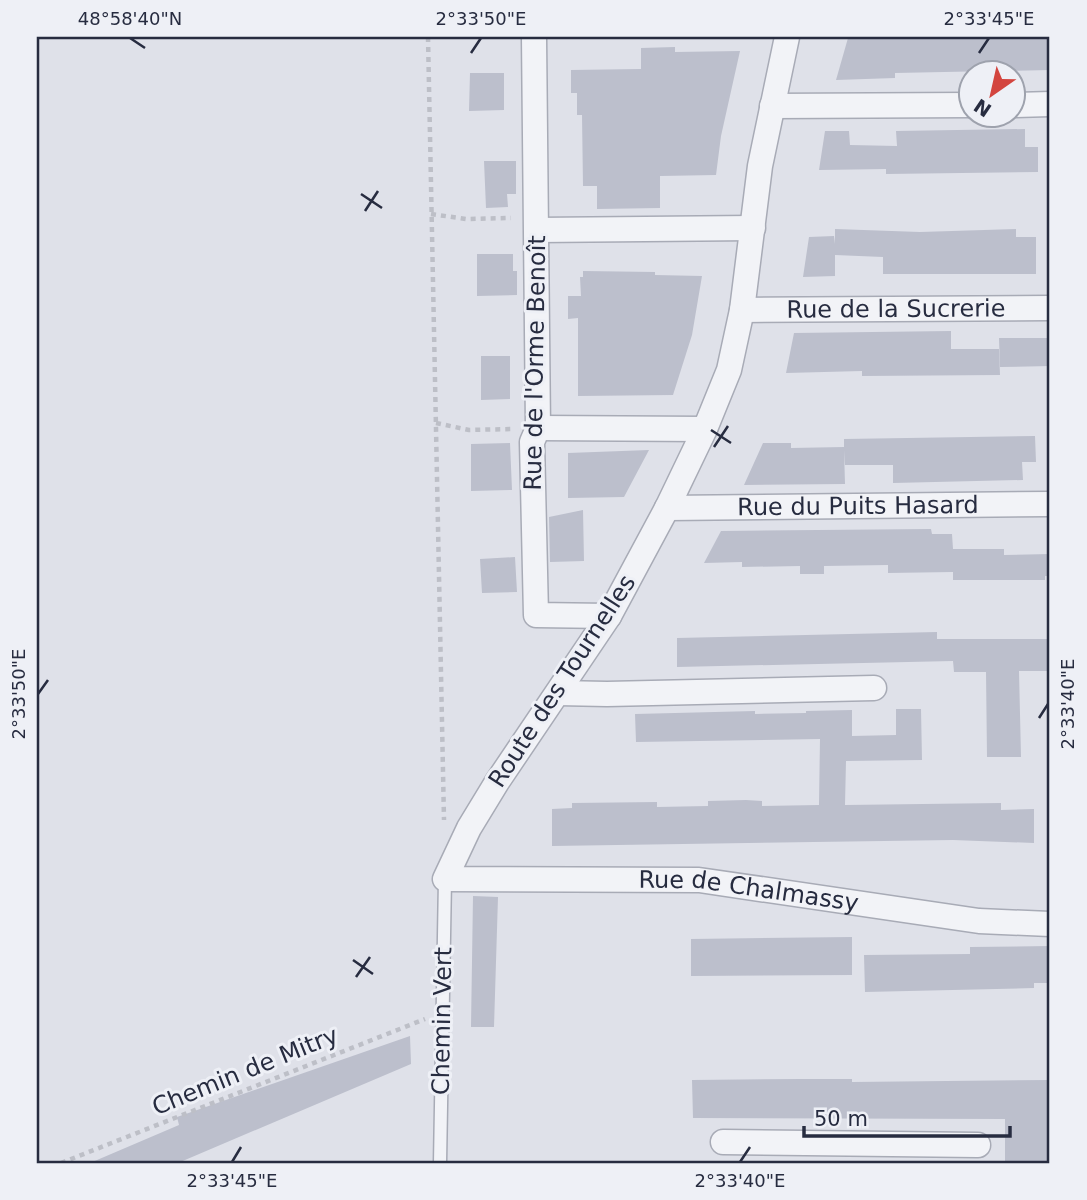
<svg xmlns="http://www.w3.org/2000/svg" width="1087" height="1200" font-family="'DejaVu Sans',sans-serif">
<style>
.building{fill:#bcbfcc}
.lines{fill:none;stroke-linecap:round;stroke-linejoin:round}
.lane-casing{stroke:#a8abb6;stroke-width:15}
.street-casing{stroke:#a8abb6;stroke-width:27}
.path{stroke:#bdbfc7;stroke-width:4.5;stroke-dasharray:5 5;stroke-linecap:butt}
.lane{stroke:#f2f3f7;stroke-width:12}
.street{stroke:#f2f3f7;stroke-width:24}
.ticks{fill:none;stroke:#272c40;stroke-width:2.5}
.labels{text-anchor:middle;stroke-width:6;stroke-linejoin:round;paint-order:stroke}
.street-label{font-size:24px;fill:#272c40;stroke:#eef0f6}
.neatline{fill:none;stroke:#272c40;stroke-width:2.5}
.ticks-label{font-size:18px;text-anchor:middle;fill:#272c40}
</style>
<rect width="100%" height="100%" fill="#dfe1e9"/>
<path class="building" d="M 1050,37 L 1050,70 L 895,73 L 895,78 L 836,80 L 848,38 Z
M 675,47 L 675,52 L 740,51 L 721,136 L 716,175 L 660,176 L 660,208 L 597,209 L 597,186 L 583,186 L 582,115 L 577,115 L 577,93 L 571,93 L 571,70 L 641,69 L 641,48 Z
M 470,73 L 504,73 L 504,110 L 469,111 Z
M 1025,129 L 1025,147 L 1038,147 L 1038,172 L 886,174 L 886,169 L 819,170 L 825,131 L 849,131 L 850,145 L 897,146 L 896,131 Z
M 484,161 L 516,161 L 516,194 L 507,194 L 508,207 L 486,208 Z
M 835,229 L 920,232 L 1016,229 L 1016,237 L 1036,237 L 1036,274 L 883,274 L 883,257 L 835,255 L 835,276 L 803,277 L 809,237 L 834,236 L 835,244 Z
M 477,254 L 513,254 L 513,271 L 517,271 L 517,295 L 477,296 Z
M 583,271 L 655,272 L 655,275 L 702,276 L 692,335 L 673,395 L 578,396 L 578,318 L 568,319 L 568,296 L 581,296 L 580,277 L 583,277 Z
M 951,331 L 951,349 L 999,349 L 1000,375 L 862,376 L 862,371 L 786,373 L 794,333 Z
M 999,338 L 1050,338 L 1050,366 L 1000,367 Z
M 481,356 L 510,356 L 510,399 L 481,400 Z
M 1035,436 L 1036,462 L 1022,462 L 1023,480 L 893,483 L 893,465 L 845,465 L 844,450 L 845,484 L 744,485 L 763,443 L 791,443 L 791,448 L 844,447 L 844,439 Z
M 510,443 L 512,490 L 471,491 L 471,444 Z
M 649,450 L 624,497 L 568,498 L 568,453 Z
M 583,510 L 584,561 L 550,562 L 549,517 Z
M 931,529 L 932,534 L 952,534 L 953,549 L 1004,549 L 1004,555 L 1050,554 L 1050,576 L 1045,576 L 1045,580 L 953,580 L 953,572 L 888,573 L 888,565 L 824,566 L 824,574 L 800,574 L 800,566 L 742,567 L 742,562 L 704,563 L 721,531 Z
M 515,557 L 517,592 L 482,593 L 480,559 Z
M 937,632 L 937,639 L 1050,639 L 1048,671 L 1019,671 L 1021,757 L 987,757 L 986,672 L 954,672 L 953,661 L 677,667 L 677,638 Z
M 896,709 L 921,709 L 922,760 L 846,761 L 845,805 L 1001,803 L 1001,810 L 1034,809 L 1034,843 L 953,840 L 552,846 L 552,809 L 572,808 L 572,803 L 657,802 L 657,807 L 708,806 L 708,801 L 746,800 L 762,801 L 762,806 L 819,805 L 820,739 L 636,742 L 635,714 L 755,711 L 755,714 L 806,713 L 806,711 L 852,710 L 852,736 L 896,735 Z
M 473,896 L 498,897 L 494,1027 L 471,1027 Z
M 852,937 L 852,975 L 691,976 L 691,939 Z
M 1050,946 L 1050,983 L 1034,983 L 1034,988 L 865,992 L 864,955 L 970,954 L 970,947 Z
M 410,1036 L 411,1064 L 178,1163 L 90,1163 L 179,1125 L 177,1117 Z
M 801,1079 L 852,1079 L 852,1082 L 1050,1080 L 1050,1163 L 1005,1163 L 1005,1119 L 693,1118 L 692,1080 Z"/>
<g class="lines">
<g class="lane-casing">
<path id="lane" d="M 440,1163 L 445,879"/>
</g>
<g class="street-casing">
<g id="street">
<path d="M 534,37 L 538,428 L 532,442 L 536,615 L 609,616"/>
<path id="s1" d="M 787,37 L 760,166 L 742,310 L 729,370 L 705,429 L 667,508 L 609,616 L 497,782 L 469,828 L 445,879 L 699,880 L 979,921 L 1050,924"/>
<path d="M 1014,105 L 1050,104"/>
<path d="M 772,106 L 972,105"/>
<path d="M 537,230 L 753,228"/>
<path id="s2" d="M 742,310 L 1050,308"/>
<path d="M 538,428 L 705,429"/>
<path id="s3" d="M 667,508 L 1050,504"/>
<path d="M 558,693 L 607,694 L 874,688"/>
<path d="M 723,1142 L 978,1145"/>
</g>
</g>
<path class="path" d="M 428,37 L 444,820
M 431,214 L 466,219 L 511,218
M 436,423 L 469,430 L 512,429
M 61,1163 L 425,1019"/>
<use href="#lane" class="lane"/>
<use href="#street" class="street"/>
</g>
<path class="ticks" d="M 130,38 L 145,48M 471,53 L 481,38M 979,53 L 989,38M 361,194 L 382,208M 365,211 L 378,191M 711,430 L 731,443M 714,447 L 728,426M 38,694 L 48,680M 1039,718 L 1048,704M 353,960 L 373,974M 356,977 L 370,957M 232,1162 L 241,1147M 740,1162 L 750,1147"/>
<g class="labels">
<g class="street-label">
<text dy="8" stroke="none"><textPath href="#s2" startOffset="154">Rue de la Sucrerie</textPath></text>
<text transform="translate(535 363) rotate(-89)" y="8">Rue de l'Orme Benoît</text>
<text dy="8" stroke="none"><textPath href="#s3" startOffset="191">Rue du Puits Hasard</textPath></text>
<text transform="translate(562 681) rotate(-57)" y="8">Route des Tournelles</text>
<text dy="8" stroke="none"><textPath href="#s1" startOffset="1227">Rue de Chalmassy</textPath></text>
<text transform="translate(442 1021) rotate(-89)" y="8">Chemin Vert</text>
<text transform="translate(245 1071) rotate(-22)" y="8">Chemin de Mitry</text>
</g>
</g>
<rect width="1087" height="1200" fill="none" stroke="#eef0f6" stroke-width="77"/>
<g transform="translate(992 94) rotate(214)"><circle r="33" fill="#eef0f6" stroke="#9ea2ad" stroke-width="2"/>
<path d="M0-5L12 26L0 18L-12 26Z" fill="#d3453f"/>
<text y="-10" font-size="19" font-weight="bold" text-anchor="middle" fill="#272c40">N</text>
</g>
<path d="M804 1126v10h206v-10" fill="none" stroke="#272c40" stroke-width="3.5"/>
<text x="814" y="1126" font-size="21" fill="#272c40" stroke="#eef0f6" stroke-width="5" paint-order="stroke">50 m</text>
<rect x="38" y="38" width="1010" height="1124" class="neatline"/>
<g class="ticks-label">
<text x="130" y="25">48°58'40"N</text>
<text x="481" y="25">2°33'50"E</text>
<text x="989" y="25">2°33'45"E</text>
<text transform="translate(19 694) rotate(-90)" y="6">2°33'50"E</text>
<text transform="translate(1068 704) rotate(-90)" y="6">2°33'40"E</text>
<text x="232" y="1187">2°33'45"E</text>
<text x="740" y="1187">2°33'40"E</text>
</g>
</svg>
